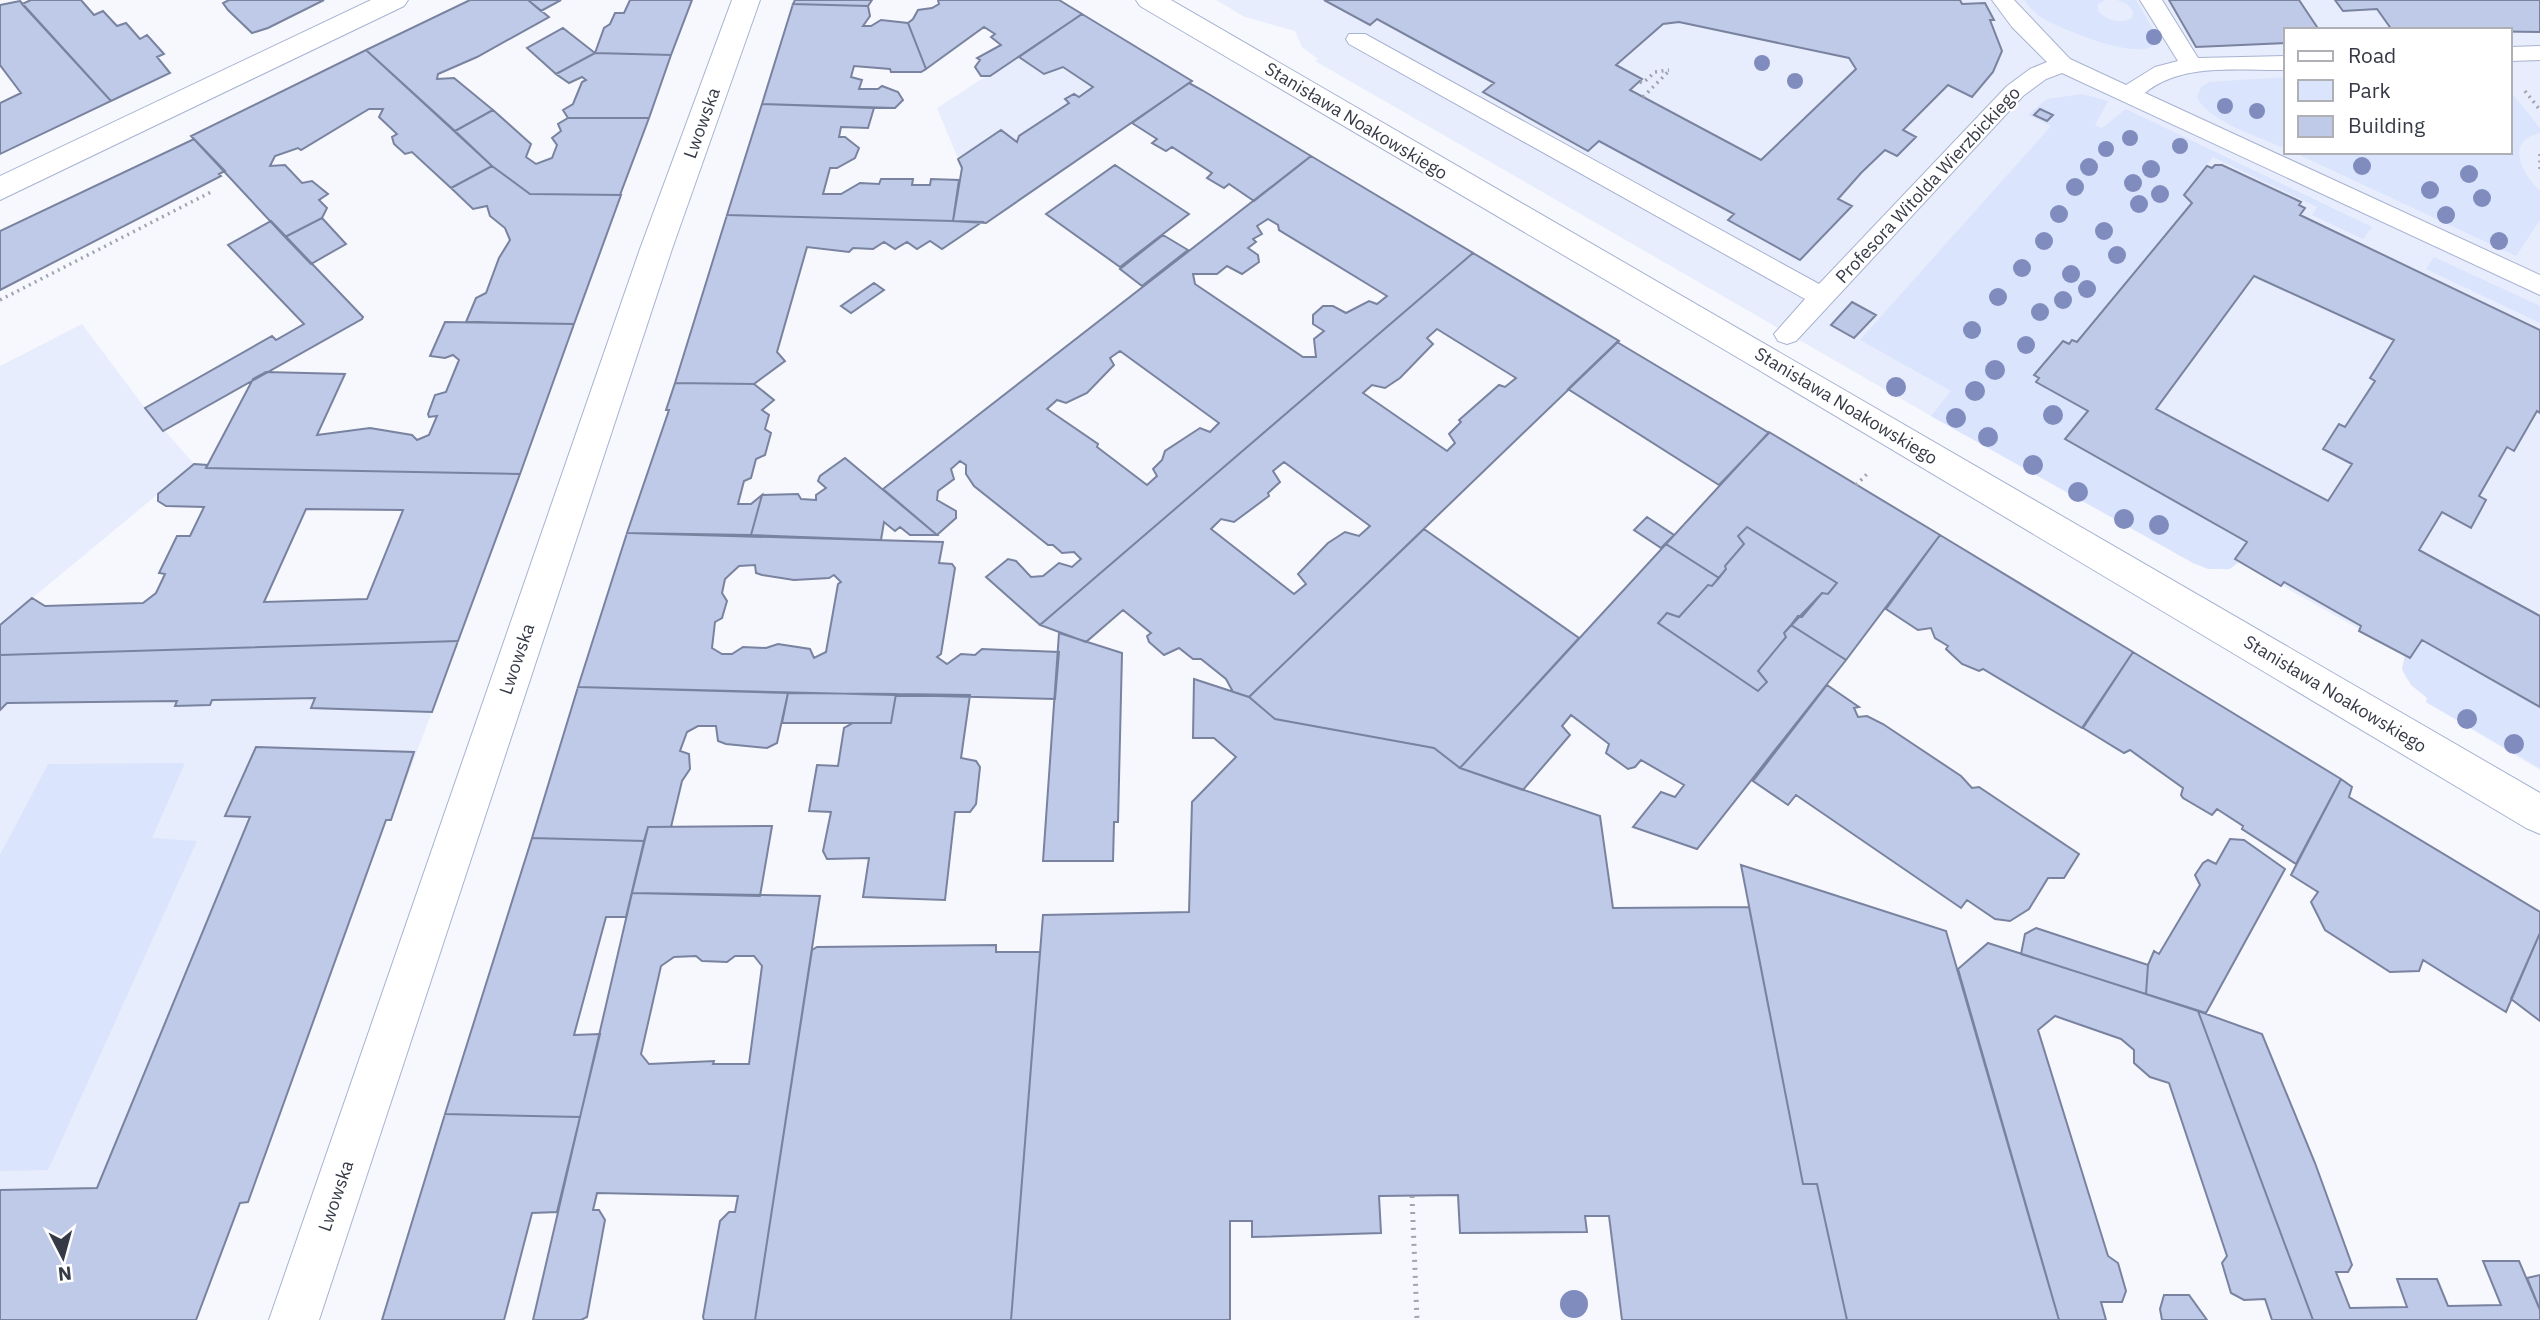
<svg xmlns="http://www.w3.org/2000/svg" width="2540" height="1320" font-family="'IBM Plex Sans',sans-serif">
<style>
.built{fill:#e7edfc;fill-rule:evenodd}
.green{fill:#dae4fc}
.building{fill:#bfcae8;stroke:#79839f;stroke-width:2;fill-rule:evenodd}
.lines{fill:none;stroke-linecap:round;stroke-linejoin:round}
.service-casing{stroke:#a8b3d1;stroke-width:2}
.minor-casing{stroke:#a8b3d1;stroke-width:2}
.path-far1{stroke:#a1a4ad;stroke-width:3.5;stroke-dasharray:2 4.5;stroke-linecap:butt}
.path{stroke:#a1a4ad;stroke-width:5;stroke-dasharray:2 6;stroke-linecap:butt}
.service{fill:#fff;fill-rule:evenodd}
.minor{fill:#fff;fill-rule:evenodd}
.tree{fill:#808cbe}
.labels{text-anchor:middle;stroke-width:5;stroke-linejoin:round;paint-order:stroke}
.street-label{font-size:18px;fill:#363a46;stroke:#fff}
</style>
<rect width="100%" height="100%" fill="#f6f8fe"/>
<path class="built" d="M 1216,0 L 2540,0 L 2540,770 L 2426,702 L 2427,698 L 2406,678 L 2402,669 L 2405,655 L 2240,562 L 2226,570 L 2193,563 L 1931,416 L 1315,61 L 1318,59 L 1302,47 L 1295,31 L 1245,17 ZM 2286,30 L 2510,30 L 2510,152 L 2286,152 Z
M 1082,14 L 1192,81 L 986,223 L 953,221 L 962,168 L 937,108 Z
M 82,324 L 145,408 L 194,464 L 0,625 L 0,366 Z
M 0,655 L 432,712 L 391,820 L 386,820 L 248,1202 L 240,1203 L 0,1320 Z"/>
<path class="green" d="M 2024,0 L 2105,0 L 2098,4 L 2098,11 C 2107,20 2120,25 2132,18 L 2133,11 L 2127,4 L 2117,0 L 2136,0 L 2157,36 L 2156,43 C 2142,63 2063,30 2044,19 C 2036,14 2029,7 2024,0 Z
M 2286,77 L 2286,149 C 2262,138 2207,121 2197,97 L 2201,87 L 2209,82 Z
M 2510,91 L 2540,128 L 2540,133 C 2504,141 2522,174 2540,191 L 2540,220 L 2516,256 L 2293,152 L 2510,152 Z
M 2082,94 L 2108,101 L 2095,125 L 2102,128 L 2126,109 L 2372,227 L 2363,239 L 2312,215 L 2317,207 L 2213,157 L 2184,194 L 2192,203 L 2077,342 L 2072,340 L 2069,344 L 2063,341 L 2035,375 L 2039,378 L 2036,382 L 2088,411 L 2066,439 L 2247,542 L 2236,558 L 2240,561 L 2230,569 L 2208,569 L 2193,563 L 1931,416 L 1951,391 L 1860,340 L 2051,126 L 2028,115 L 2047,99 Z
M 2434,257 L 2540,306 L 2540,323 L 2426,269 Z
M 2422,640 L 2540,707 L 2540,768 L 2426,702 L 2427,698 L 2411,685 L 2402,669 L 2405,655 Z
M 185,763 L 152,838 L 197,841 L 48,1170 L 0,1171 L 0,855 L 48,764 Z"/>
<path class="building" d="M 31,0 L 81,0 L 94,15 L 103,11 L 117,26 L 126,23 L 140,39 L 147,35 L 164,54 L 157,57 L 170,73 L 111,101 L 22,4 Z
M 229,0 L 324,0 L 268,28 L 252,33 L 228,10 L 223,3 Z
M 470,0 L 528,0 L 549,17 L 477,57 L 438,74 L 437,79 L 454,78 L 493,110 L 455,131 L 366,50 Z
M 528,0 L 561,0 L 541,11 Z
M 630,0 L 692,0 L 671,55 L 595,53 L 604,28 L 610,24 L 615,13 L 624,13 Z
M 795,0 L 872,0 L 868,6 L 793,4 Z
M 938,0 L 1059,0 L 1082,14 L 990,76 L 981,76 L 975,67 L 980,60 L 977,58 L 1001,45 L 991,37 L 995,34 L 984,27 L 926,69 L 908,23 L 913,19 L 918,10 L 932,8 L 939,4 Z
M 1324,0 L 1960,0 L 1962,4 L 1985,3 L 1994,20 L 1990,20 L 2002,51 L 1993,72 L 1972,97 L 1948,85 L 1903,130 L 1916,137 L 1897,156 L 1885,150 L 1861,173 L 1838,199 L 1852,206 L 1800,260 L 1728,220 L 1734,214 L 1599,141 L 1588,151 L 1483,92 L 1494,83 L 1377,19 L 1370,25 ZM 1679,22 L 1849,58 L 1856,69 L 1761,160 L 1630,90 L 1642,79 L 1616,65 L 1663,24 Z
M 2169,0 L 2299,0 L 2319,30 L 2286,30 L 2286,43 L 2196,47 Z
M 2335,0 L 2540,0 L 2540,32 L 2392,30 L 2377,9 L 2343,11 Z
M 20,1 L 111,101 L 0,154 L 0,103 L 21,93 L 0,65 L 0,5 Z
M 793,4 L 868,6 L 870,16 L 863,26 L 871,26 L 881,20 L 908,23 L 926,69 L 921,72 L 891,72 L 890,69 L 854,66 L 851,77 L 862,80 L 859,89 L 878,89 L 882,86 L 898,92 L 903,100 L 895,108 L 762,104 Z
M 1082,14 L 1192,81 L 986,223 L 953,221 L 962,168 L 958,159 L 1001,130 L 1017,142 L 1019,136 L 1069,103 L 1065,99 L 1074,94 L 1079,97 L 1093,87 L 1063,67 L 1044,74 L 1019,57 Z
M 563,28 L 595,53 L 556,74 L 527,48 Z
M 366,50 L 492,166 L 451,188 L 412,152 L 405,154 L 394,144 L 392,137 L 397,134 L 379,117 L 383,109 L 369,109 L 301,150 L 298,148 L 275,156 L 270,166 L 285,165 L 302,183 L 312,181 L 328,194 L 319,200 L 327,208 L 322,218 L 285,237 L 191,136 Z
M 595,53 L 671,55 L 649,118 L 568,118 L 563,110 L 573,104 L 582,82 L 586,80 L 582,77 L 569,83 L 556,74 Z
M 1189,83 L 1202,90 L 1311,156 L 1254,201 L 1229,184 L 1224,188 L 1207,178 L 1212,173 L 1172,147 L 1166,151 L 1152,143 L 1157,139 L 1132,123 Z
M 762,104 L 874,108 L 868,128 L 841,127 L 839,137 L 845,137 L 859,148 L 855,158 L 837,168 L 830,168 L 823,194 L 841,194 L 860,183 L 879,184 L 881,179 L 913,179 L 912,185 L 930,185 L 931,179 L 959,180 L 953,221 L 727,215 Z
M 2040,109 L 2053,115 L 2047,121 L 2034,115 Z
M 493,110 L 531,144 L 526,157 L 536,164 L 552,158 L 557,145 L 552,138 L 561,131 L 558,124 L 568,118 L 649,118 L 620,195 L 530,194 L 492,166 L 455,131 Z
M 194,139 L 225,171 L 219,174 L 221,176 L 0,290 L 0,231 Z
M 1311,156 L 1473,253 L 1040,625 L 986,577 L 1008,559 L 1016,561 L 1031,577 L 1043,576 L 1059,563 L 1072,567 L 1081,559 L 1074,552 L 1062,553 L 1053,545 L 1048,545 L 974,486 L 966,474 L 966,465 L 960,461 L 951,469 L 954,479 L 938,491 L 937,500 L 956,511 L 956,518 L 937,535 L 883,489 ZM 1268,219 L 1278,225 L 1279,230 L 1387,296 L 1377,304 L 1369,301 L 1346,313 L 1333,306 L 1323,306 L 1313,315 L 1313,324 L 1324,331 L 1314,339 L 1316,357 L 1303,357 L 1195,284 L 1193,274 L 1217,274 L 1227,266 L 1242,274 L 1259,262 L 1258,255 L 1248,248 L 1256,242 L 1253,239 L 1262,234 L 1257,226 ZM 1120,351 L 1219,423 L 1210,432 L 1200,428 L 1165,451 L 1162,460 L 1153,469 L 1157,476 L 1147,485 L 1097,447 L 1098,444 L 1047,409 L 1057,400 L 1066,403 L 1087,393 L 1114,365 L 1110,358 Z
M 1115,165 L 1189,214 L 1120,267 L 1046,214 Z
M 2215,165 L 2222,165 L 2301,202 L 2299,205 L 2305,208 L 2300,215 L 2540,330 L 2540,413 L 2537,411 L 2514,451 L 2507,447 L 2479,496 L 2486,500 L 2471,528 L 2442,512 L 2419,550 L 2540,616 L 2540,707 L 2422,640 L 2410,658 L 2359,631 L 2361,626 L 2284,582 L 2281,586 L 2235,559 L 2247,542 L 2065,439 L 2088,411 L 2036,382 L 2039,378 L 2034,375 L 2063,341 L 2069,344 L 2072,340 L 2077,342 L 2192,203 L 2184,195 L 2207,166 L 2212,168 ZM 2254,276 L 2394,340 L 2370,378 L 2375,381 L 2345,427 L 2339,424 L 2323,449 L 2352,464 L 2328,501 L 2156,409 Z
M 492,166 L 530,194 L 621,195 L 574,324 L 466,322 L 476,298 L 486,293 L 499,258 L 510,240 L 505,228 L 490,216 L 487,206 L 473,209 L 451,188 Z
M 727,215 L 953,221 L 982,222 L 942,249 L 930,241 L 917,249 L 907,242 L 895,249 L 884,242 L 873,249 L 853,248 L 849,252 L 807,247 L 777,352 L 785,361 L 754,384 L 675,383 Z
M 322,218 L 346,244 L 311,264 L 285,237 Z
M 271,221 L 363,317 L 362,319 L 163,431 L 145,408 L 272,336 L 276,340 L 304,324 L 228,245 Z
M 1163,235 L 1188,250 L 1142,286 L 1120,269 Z
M 1473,253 L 1619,341 L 1249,697 L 1233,692 L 1226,679 L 1201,659 L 1193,659 L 1179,648 L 1164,655 L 1149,642 L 1147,636 L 1151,633 L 1123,610 L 1086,642 L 1040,625 ZM 1437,329 L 1516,378 L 1505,387 L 1499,385 L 1459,420 L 1461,422 L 1449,434 L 1455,443 L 1447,451 L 1363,393 L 1372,385 L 1385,388 L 1400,378 L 1433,344 L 1427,338 ZM 1284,462 L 1370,526 L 1359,536 L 1345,532 L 1328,543 L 1298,574 L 1306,584 L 1294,594 L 1211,529 L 1221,519 L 1234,522 L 1269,496 L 1268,493 L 1280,482 L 1273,471 Z
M 874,283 L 884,290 L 851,313 L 841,306 Z
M 1852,302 L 1876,315 L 1854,338 L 1831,325 Z
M 445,322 L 574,324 L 520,474 L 206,468 L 253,379 L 266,372 L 345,374 L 317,435 L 370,428 L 412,435 L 417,440 L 429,435 L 437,416 L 429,417 L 428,414 L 435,395 L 446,392 L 459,360 L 453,355 L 445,358 L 430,356 Z
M 1617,342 L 1769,433 L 1719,485 L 1568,389 Z
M 675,383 L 754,384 L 774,400 L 762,410 L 769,415 L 765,429 L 771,433 L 765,455 L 756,459 L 751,478 L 744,481 L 738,504 L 751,504 L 762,495 L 751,535 L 627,533 L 669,410 L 666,410 Z
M 1769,432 L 1940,535 L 1846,660 L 1791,625 L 1798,616 L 1802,617 L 1822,593 L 1828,594 L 1837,583 L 1747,527 L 1738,536 L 1744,544 L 1725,566 L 1726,569 L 1719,578 L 1666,544 Z
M 845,458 L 937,535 L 910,535 L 900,527 L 895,531 L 884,522 L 881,540 L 751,535 L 762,495 L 798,494 L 801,499 L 816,500 L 816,495 L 826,488 L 818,481 L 820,476 Z
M 194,464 L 207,465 L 206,468 L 520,474 L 458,641 L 0,655 L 0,625 L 32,598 L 45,606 L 143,603 L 156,593 L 165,574 L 159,573 L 177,536 L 190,536 L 204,507 L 166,506 L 158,501 L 158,494 ZM 306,509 L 403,510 L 367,599 L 264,602 Z
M 1647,517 L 1674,535 L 1661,548 L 1634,530 Z
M 1747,527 L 1837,583 L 1828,594 L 1822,593 L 1784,633 L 1786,637 L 1758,671 L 1767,682 L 1758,691 L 1658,623 L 1667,613 L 1679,617 L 1708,585 L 1712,586 L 1726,569 L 1725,566 L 1744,544 L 1738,536 Z
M 1424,529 L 1579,638 L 1460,768 L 1434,748 L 1275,719 L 1249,697 Z
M 627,533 L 943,542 L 939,563 L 952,564 L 955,568 L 941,654 L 937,657 L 947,664 L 961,654 L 975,655 L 982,649 L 1059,652 L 1055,699 L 578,687 ZM 755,565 L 756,573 L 762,575 L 794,580 L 829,578 L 834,575 L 841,582 L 838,584 L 826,652 L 814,658 L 810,649 L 778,644 L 766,648 L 743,647 L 732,654 L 722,654 L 712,648 L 715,622 L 722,618 L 727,601 L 722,593 L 725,579 L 739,566 Z
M 1940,535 L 2133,652 L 2082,728 L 1983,669 L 1979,671 L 1962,664 L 1946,649 L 1948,646 L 1935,638 L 1931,628 L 1918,630 L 1886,609 Z
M 1666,544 L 1719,578 L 1712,586 L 1708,585 L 1679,617 L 1667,613 L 1658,623 L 1758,691 L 1767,682 L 1758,671 L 1786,637 L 1784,633 L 1791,625 L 1846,660 L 1697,849 L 1633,827 L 1661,792 L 1675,797 L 1684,785 L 1641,760 L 1635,767 L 1628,769 L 1606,753 L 1609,744 L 1571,715 L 1562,726 L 1570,735 L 1523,790 L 1460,768 Z
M 1059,633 L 1122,653 L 1118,822 L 1114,822 L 1113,861 L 1043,861 Z
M 458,641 L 432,712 L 311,708 L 315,698 L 212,700 L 210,705 L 175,706 L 177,701 L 7,703 L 0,710 L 0,655 Z
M 2133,652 L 2341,779 L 2296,864 L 2242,829 L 2243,826 L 2217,809 L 2212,815 L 2183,798 L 2181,795 L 2183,788 L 2130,750 L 2124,753 L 2083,728 Z
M 1194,679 L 1249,697 L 1275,719 L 1434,748 L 1460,768 L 1600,816 L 1613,908 L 1749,907 L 1803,1184 L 1817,1184 L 1847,1320 L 1622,1320 L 1609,1216 L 1585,1216 L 1587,1232 L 1460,1233 L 1458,1195 L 1379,1196 L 1381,1233 L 1252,1237 L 1252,1221 L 1230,1221 L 1230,1320 L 1011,1320 L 1043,915 L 1189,912 L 1192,802 L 1236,757 L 1214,738 L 1193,738 Z
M 1827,685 L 1859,707 L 1854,708 L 1858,717 L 1867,716 L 1883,724 L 1961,776 L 1972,788 L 1979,787 L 2079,854 L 2064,878 L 2048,878 L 2029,909 L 2010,921 L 1995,919 L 1967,900 L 1961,908 L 1796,795 L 1788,805 L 1753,781 Z
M 578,687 L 788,693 L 777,743 L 767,748 L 726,744 L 718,741 L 716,726 L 698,726 L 687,732 L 680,751 L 689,754 L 690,769 L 682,781 L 671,827 L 648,827 L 644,841 L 532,838 Z
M 788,693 L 896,694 L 891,723 L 782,723 Z
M 896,694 L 970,695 L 961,758 L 976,761 L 980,767 L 976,804 L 970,812 L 955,812 L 945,900 L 863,897 L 869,858 L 827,859 L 823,851 L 831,812 L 809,811 L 817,765 L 838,766 L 844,728 L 853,723 L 891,723 Z
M 256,747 L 414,752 L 391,820 L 386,820 L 248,1202 L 240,1203 L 196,1320 L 0,1320 L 0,1190 L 97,1188 L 250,817 L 225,816 Z
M 2341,779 L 2352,787 L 2349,797 L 2540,912 L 2540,933 L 2506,1012 L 2423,960 L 2419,971 L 2390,972 L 2325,930 L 2311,902 L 2318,892 L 2291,875 Z
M 772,826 L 760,896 L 632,893 L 648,827 Z
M 532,838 L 644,841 L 626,917 L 606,917 L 574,1035 L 600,1034 L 580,1117 L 445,1114 Z
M 2230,839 L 2244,840 L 2285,869 L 2206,1013 L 2146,994 L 2148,965 L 2154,951 L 2159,954 L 2200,885 L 2195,875 L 2203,863 L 2208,860 L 2216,864 Z
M 1741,865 L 1946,931 L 2059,1320 L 1847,1320 L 1817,1184 L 1803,1184 Z
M 632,893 L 820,896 L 755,1320 L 704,1320 L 703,1317 L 720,1221 L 729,1212 L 735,1212 L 738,1196 L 597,1193 L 593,1210 L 599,1210 L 605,1220 L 587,1317 L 581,1320 L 533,1320 ZM 696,956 L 702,961 L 727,962 L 735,956 L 754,956 L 762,966 L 749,1064 L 713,1064 L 714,1061 L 649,1064 L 641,1054 L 661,966 L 674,957 Z
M 2036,928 L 2148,965 L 2146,994 L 2021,954 L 2025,934 Z
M 2540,933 L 2540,1021 L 2511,999 Z
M 1988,943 L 2198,1011 L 2313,1320 L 2272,1320 L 2265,1299 L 2244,1300 L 2231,1293 L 2222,1263 L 2227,1256 L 2169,1083 L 2150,1077 L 2134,1063 L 2134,1050 L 2121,1039 L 2055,1016 L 2038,1030 L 2108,1256 L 2118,1263 L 2126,1291 L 2122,1302 L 2101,1302 L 2106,1320 L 2059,1320 L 1958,969 Z
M 996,945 L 996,952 L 1040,952 L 1011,1320 L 755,1320 L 812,950 L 817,947 Z
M 2198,1011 L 2262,1034 L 2315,1163 L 2352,1265 L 2348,1272 L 2336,1272 L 2350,1308 L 2407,1307 L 2397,1279 L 2437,1279 L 2448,1306 L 2501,1305 L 2483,1261 L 2519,1261 L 2540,1310 L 2540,1320 L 2313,1320 Z
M 445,1114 L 580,1117 L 557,1212 L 532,1213 L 504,1320 L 382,1320 Z
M 2540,1275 L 2540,1310 L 2527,1278 Z
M 2164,1295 L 2189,1295 L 2207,1320 L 2162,1320 L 2160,1309 Z"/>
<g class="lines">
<g class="service-casing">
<path id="service" d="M 1992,0 L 2014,0 L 2070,59 L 2126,85 L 2155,67 L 2178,61 L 2140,0 L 2162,0 L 2198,58 L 2286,56 L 2286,70 C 2240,71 2182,62 2145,93 L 2540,275 L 2540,295 L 2062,73 L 2046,79 L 2023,96 L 1796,341 L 1787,344 L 1778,341 L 1774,334 L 1805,299 L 1349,44 L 1346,39 L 1349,34 L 1365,34 L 1819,284 L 2007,86 L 2030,69 L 2047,62 L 2012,27 Z
M 2540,46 L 2540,60 L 2510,61 L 2510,47 Z"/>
</g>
<g class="minor-casing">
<path id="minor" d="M 371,0 L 408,0 L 404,6 L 0,200 L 0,176 Z
M 732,0 L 760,0 L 672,249 L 319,1320 L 269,1320 L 640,249 Z
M 1136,0 L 1171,0 L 2540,793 L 2540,834 L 2526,828 L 1752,366 L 1140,6 Z"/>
</g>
<path class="path-far1" d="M 1640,82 L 1643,83 L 1655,72 L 1669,70
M 2525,91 L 2540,110
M 1643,97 L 1670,70
M 2540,154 L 2540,169
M 0,300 L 213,191
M 1856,485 L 1868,473"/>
<path class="path" d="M 1412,1196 L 1417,1320"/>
<use href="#service" class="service"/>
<use href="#minor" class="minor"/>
</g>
<g class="tree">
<circle cx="2154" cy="37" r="8"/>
<circle cx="1762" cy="63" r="8"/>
<circle cx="1795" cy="81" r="8"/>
<circle cx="2225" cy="106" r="8"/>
<circle cx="2257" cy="111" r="8"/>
<circle cx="2130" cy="138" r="8"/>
<circle cx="2180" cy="146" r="8"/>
<circle cx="2106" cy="149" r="8"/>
<circle cx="2362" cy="166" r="9"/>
<circle cx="2089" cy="167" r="9"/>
<circle cx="2151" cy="169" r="9"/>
<circle cx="2469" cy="174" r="9"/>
<circle cx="2133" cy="183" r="9"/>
<circle cx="2075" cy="187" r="9"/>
<circle cx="2430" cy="190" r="9"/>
<circle cx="2160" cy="194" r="9"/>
<circle cx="2482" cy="198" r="9"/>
<circle cx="2139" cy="204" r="9"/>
<circle cx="2059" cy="214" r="9"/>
<circle cx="2446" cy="215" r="9"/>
<circle cx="2104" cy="231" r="9"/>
<circle cx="2044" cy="241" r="9"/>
<circle cx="2499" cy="241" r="9"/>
<circle cx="2117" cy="255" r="9"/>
<circle cx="2022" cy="268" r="9"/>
<circle cx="2071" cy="274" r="9"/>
<circle cx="2087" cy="289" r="9"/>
<circle cx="1998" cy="297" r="9"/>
<circle cx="2063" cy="300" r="9"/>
<circle cx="2040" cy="312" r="9"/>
<circle cx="1972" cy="330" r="9"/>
<circle cx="2026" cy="345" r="9"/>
<circle cx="1995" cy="370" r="10"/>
<circle cx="1896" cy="387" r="10"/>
<circle cx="1975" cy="391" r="10"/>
<circle cx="2053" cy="415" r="10"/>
<circle cx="1956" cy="418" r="10"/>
<circle cx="1988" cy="437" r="10"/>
<circle cx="2033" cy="465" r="10"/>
<circle cx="2078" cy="492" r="10"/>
<circle cx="2124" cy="519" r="10"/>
<circle cx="2159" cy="525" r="10"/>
<circle cx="2467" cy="719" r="10"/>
<circle cx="2514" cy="744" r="10"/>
<circle cx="1574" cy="1304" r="14"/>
</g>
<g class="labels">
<g class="street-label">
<text transform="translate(1356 121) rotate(31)" y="6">Stanisława Noakowskiego</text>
<text transform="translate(702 123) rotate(-70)" y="6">Lwowska</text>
<text transform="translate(1928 185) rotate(-47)" y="6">Profesora Witolda Wierzbickiego</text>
<text transform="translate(1846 406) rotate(31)" y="6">Stanisława Noakowskiego</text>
<text transform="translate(517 659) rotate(-71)" y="6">Lwowska</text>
<text transform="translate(2335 694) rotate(31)" y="6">Stanisława Noakowskiego</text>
<text transform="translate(336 1196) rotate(-71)" y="6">Lwowska</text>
</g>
</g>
<rect x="2284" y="28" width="228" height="126" fill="#ffffff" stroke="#afb0b5" stroke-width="2"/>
<rect x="2298" y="51" width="35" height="10" fill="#ffffff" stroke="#afb0b5" stroke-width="2"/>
<text x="2348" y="63" font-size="21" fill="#363a46">Road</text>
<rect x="2298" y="80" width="35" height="21" fill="#dae4fc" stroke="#afb0b5" stroke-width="2"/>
<text x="2348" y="98" font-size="21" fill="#363a46">Park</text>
<rect x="2298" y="116" width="35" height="21" fill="#bfcae8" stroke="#afb0b5" stroke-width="2"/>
<text x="2348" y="133" font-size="21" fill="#363a46">Building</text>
<g transform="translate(63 1257) rotate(174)" stroke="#ffffff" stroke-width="5" paint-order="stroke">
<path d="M0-5L12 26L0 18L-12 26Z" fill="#363a46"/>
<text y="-10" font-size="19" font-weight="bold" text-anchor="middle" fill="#363a46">N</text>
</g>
</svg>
